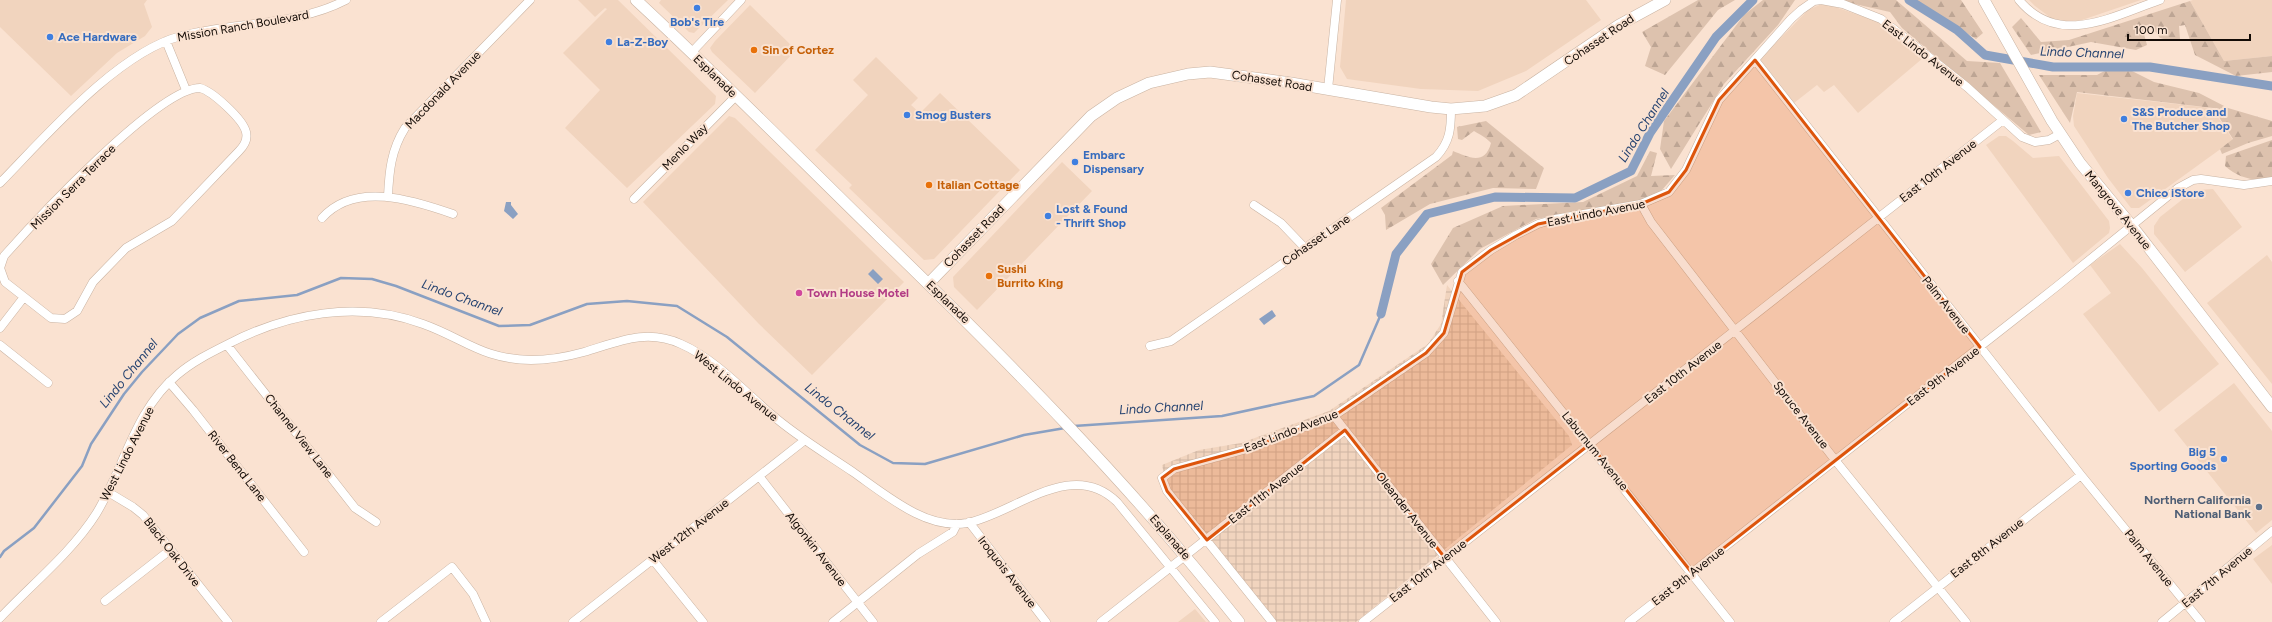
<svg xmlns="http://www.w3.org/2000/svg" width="2272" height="622" font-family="Figtree,sans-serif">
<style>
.built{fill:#f1d4be}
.industrial{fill:url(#industrial-grid)}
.forest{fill:url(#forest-firs)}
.water{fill:#8aa0c2}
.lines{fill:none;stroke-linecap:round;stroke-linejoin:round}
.stream{stroke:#8aa0c2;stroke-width:2.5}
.canal{stroke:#8aa0c2;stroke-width:9}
.street-casing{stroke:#c9b3a2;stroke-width:9}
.secondary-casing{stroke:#c9b3a2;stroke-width:12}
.street{stroke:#fff;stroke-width:8}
.secondary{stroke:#fff;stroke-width:11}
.marked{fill:#dd550c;fill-opacity:0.2;stroke:#dd550c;stroke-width:3;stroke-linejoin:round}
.shop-dot{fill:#3f7fe0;stroke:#fae2d1;stroke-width:1.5}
.food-dot{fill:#e8710a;stroke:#fae2d1;stroke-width:1.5}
.hotel-dot{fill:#d1479c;stroke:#fae2d1;stroke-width:1.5}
.service-dot{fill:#5c6f8a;stroke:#fae2d1;stroke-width:1.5}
.labels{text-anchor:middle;stroke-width:4;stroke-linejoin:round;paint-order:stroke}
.shop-label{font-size:12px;font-weight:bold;fill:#366cbe;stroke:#fae2d1;text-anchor:start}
.street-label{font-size:12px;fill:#130b06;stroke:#fae2d1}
.food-label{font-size:12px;font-weight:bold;fill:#c56008;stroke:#fae2d1;text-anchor:start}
.hotel-label{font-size:12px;font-weight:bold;fill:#b23c85;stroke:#fae2d1;text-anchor:start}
.service-label{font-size:12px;font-weight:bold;fill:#4e5e75;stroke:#fae2d1;text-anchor:end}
.water-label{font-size:13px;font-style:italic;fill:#274471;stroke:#fae2d1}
</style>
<defs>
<pattern id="industrial-grid" width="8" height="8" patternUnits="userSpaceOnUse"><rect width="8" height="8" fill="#f1d4be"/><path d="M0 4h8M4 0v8" fill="none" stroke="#ceb5a2"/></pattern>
<pattern id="forest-firs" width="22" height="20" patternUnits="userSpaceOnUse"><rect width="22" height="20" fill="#ddc2ae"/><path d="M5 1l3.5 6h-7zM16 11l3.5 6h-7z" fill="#bda594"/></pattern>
</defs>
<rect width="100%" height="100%" fill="#fae2d1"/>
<path class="built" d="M 0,0 L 147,0 L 144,4 L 152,27 L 145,36 L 117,53 L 71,96 L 0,27 Z
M 578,0 L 618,0 L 716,96 L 715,104 L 627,188 L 565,128 L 600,90 L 563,53 L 607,9 L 605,8 L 595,17 Z
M 661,0 L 728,0 L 694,33 L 689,32 L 659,3 Z
M 1346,0 L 1586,0 L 1601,20 L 1526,71 L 1478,91 L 1421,89 L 1347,79 L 1340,67 Z
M 2029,0 L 2141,0 L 2082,20 L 2066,21 L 2051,18 L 2035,6 Z
M 2193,0 L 2272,0 L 2272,56 L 2224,61 L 2190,1 Z
M 1824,3 L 1881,23 L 1923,58 L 1858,113 L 1834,85 L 1824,92 L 1817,85 L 1794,103 L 1760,59 L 1808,10 Z
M 750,5 L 796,50 L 755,93 L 712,52 L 710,48 L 715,41 Z
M 876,57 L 918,98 L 911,105 L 920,113 L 940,93 L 1020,170 L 934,259 L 924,260 L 849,188 L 852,185 L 815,150 L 868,95 L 853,80 Z
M 2077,93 L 2212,108 L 2233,140 L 2139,208 L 2131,208 L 2108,178 L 2074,126 L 2073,116 Z
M 729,116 L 735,118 L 904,282 L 812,375 L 759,324 L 643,202 Z
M 1999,136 L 2006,136 L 2013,141 L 2033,158 L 2059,156 L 2109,221 L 2110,228 L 2109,233 L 2073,263 L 1986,145 Z
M 1062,162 L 1092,191 L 977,310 L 954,287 L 953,277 Z
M 2213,189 L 2242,227 L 2185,272 L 2154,234 L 2154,226 L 2160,217 L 2188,195 L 2198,190 Z
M 2120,244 L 2142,268 L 2219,364 L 2159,412 L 2083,314 L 2111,293 L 2090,265 Z
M 2267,255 L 2272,262 L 2272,384 L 2207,303 Z
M 2234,383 L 2272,431 L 2272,520 L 2256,533 L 2174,430 Z
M 2272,545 L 2272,584 L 2253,559 Z
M 1195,609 L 1206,622 L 1178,622 Z"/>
<path class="industrial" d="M 1447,285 L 1569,436 L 1572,445 L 1356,622 L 1276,622 L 1176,499 L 1166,483 L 1162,465 L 1199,450 L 1241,443 L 1329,411 L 1428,344 L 1441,324 Z"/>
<path class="forest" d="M 1698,0 L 1735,0 L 1718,10 L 1665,75 L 1645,66 L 1651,47 L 1642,32 Z
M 1763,0 L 1795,0 L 1778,25 L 1724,84 L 1671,169 L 1660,149 L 1664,121 L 1744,15 Z
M 1837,0 L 1896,0 L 1967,61 L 2000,63 L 2041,132 L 2029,135 L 1902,28 L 1890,12 Z
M 1914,0 L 1961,0 L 1983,33 L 1976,39 Z
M 2190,1 L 2224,61 L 2272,56 L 2272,72 L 2236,76 L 2195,55 L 2185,25 L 2179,26 L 2180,39 L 2171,41 L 2160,38 L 2150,24 L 2142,27 L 2147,45 L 2136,50 L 2091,42 L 2031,55 L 2012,27 L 2021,18 L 2041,42 L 2069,40 Z
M 2110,68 L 2130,70 L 2154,82 L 2199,93 L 2228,108 L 2272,121 L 2272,136 L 2248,143 L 2222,154 L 2220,149 L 2233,139 L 2213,108 L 2077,92 L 2070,123 L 2039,75 L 2097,75 Z
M 1486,121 L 1544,168 L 1536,189 L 1493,188 L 1430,204 L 1386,230 L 1385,215 L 1381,208 L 1452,155 L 1453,151 C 1468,157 1485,166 1491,143 C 1487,138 1479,134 1474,131 L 1462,140 L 1458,139 L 1457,127 Z
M 2272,140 L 2272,178 C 2254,182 2239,178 2225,166 L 2226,156 Z
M 1650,151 L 1657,153 L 1651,176 L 1675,175 L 1656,197 L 1536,219 L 1480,249 L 1443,285 L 1431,264 L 1453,228 L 1503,206 L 1583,202 L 1637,176 Z"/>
<path class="water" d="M 506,202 L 511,202 L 511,205 L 518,214 L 513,219 L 504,211 Z
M 873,269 L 883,279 L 878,284 L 868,274 Z
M 1272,310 L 1276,316 L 1264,325 L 1259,319 Z"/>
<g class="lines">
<path class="stream" d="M 1074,426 L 1222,416 L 1314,396 L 1359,365 L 1381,314
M 0,557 L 4,551 L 34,528 L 82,466 L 91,444 L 124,394 L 142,372 L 178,334 L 200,318 L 239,301 L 297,295 L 341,278 L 372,279 L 396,286 L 499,326 L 530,325 L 587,304 L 627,301 L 677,306 L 727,337 L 860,445 L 893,463 L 925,464 L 1024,435 L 1065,428"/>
<path class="canal" d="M 1909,0 L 1957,30 L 1985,55 L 2053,67 L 2150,67 L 2272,86
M 1381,314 L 1396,254 L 1427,214 L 1495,197 L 1575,198 L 1631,171 L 1650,133 L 1716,37 L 1753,0"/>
<g class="street-casing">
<path id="street" d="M 2019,0 C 2059,48 2113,16 2160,0
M 166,41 L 186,90
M 691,53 L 741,0
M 1755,60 L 2081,475 L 2201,622
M 200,88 C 212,91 243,119 246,132 C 248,140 244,146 239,151 L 172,221 L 126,248 L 93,282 L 77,311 L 65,319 L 51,318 L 5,282 L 0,268 L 4,256 C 35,221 158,88 200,88 Z
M 1328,89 L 1337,0
M 0,183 C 45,137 118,52 181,36 C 235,22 296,26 346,0
M 388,197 C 389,172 391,150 405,128 L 530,0
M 634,199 L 736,96
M 1641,204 L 1651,222 L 1835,460 L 1966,622
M 1254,205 L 1281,223 L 1304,247
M 322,218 C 355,181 413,200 453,214
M 1458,281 L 1730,622
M 0,328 L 24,297
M 0,345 L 48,383
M 227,345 L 355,508 L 376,522
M 1150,346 L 1171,341 L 1436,157 C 1450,142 1451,129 1451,109
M 169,382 L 193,410 L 304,552
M 1334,416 L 1496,622
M 759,476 L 873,622
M 108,492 L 133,507 L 143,515 L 228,622
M 969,522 L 1046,622
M 653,560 L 703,622
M 105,601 L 170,550
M 0,618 C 31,585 72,552 96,514 C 124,469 134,411 177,375 C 192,362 210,353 228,344 C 288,313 358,300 423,324 C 465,339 481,359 531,360 C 549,360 566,357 584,352 C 618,342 646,328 681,344 C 715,359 742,389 771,414 C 796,436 825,453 853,472 C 873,486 893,502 915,513 C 931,521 949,526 967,523 C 1014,514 1071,457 1117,502 L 1215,622
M 381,622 L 452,567 L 473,594 L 486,622
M 573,622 L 805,440
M 833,622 L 918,554 L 953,532 L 957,524
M 1101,622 L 1345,430
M 1272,622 L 1167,491 L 1162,478 L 1174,469 L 1247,449 L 1334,416 L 1426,353 L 1444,333 L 1462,272 L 1491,250 L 1516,235 L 1538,224 L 1555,219 L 1641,204 L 1669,192 L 1686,170 L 1719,100 L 1791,19 L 1801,10 L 1814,1 L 1821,0 L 1843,4 L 1881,19 L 1967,87 L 2022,137 L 2035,142 L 2049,140 L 2060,134
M 1363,622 L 2003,120
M 1629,622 L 2056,287 L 2178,188 L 2193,180 L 2201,179 L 2244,185 L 2272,181
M 1894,622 L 2081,475
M 2162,622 L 2272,531"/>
</g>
<g class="secondary-casing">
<path id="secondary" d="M 636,0 C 719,77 799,158 880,237 C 1006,359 1130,484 1239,622
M 1984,0 L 2052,121 L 2080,163 L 2132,226 L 2272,407
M 929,283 L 1091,116 L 1117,98 L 1149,83 L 1188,74 L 1210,72 L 1291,83 L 1431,107 L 1451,109 L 1485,106 L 1516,95 L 1619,25 L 1665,0"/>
</g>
<use href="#street" class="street"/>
<use href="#secondary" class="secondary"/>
</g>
<path class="marked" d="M 1755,60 L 1980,347 L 1692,573 L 1590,444 L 1445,558 L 1345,430 L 1207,540 L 1167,491 L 1162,478 L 1174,469 L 1247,449 L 1334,416 L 1426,353 L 1444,333 L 1462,272 L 1491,250 L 1538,224 L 1641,204 L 1669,192 L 1686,170 L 1719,100 Z"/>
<g class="shop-dot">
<circle cx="697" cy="8" r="4"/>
<circle cx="50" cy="37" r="4"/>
<circle cx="609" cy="42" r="4"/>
<circle cx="907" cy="115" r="4"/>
<circle cx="2124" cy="119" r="4"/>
<circle cx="1075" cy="162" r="4"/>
<circle cx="2128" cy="193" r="4"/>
<circle cx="1048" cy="216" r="4"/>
<circle cx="2224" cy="459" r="4"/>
</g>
<g class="food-dot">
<circle cx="754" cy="50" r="4"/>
<circle cx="929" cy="185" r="4"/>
<circle cx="989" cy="276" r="4"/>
</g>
<circle class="hotel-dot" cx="799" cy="293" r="4"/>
<circle class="service-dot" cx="2259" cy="507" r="4"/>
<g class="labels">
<g class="shop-label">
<text x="697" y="26" text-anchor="middle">Bob's Tire</text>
<text x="58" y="41">Ace Hardware</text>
<text x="617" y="46">La-Z-Boy</text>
<text x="2132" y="116">S&amp;S Produce and<tspan x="2132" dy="14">The Butcher Shop</tspan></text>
<text x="915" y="119">Smog Busters</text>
<text x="1083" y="159">Embarc<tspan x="1083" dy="14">Dispensary</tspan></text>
<text x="2136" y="197">Chico iStore</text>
<text x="1056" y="213">Lost &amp; Found<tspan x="1056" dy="14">- Thrift Shop</tspan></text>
<text x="2216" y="456" text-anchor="end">Big 5<tspan x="2216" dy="14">Sporting Goods</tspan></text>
</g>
<g class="street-label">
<text transform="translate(243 26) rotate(-10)" y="4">Mission Ranch Boulevard</text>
<text transform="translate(1599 40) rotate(-34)" y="4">Cohasset Road</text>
<text transform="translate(1923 53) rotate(38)" y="4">East Lindo Avenue</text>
<text transform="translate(715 76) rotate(44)" y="4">Esplanade</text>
<text transform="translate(1272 81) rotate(9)" y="4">Cohasset Road</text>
<text transform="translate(443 90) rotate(-46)" y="4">Macdonald Avenue</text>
<text transform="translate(685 147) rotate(-46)" y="4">Menlo Way</text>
<text transform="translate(1938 171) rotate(-38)" y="4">East 10th Avenue</text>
<text transform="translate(73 187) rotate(-45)" y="4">Mission Serra Terrace</text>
<text transform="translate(2118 210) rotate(51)" y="4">Mangrove Avenue</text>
<text transform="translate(1596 213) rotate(-11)" y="4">East Lindo Avenue</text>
<text transform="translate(974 236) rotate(-46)" y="4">Cohasset Road</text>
<text transform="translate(1316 240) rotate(-35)" y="4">Cohasset Lane</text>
<text transform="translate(948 302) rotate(44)" y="4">Esplanade</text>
<text transform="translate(1946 305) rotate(52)" y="4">Palm Avenue</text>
<text transform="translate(1683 372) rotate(-38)" y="4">East 10th Avenue</text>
<text transform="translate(1943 376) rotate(-38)" y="4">East 9th Avenue</text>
<text transform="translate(736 386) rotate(39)" y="4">West Lindo Avenue</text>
<text transform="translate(1801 415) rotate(52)" y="4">Spruce Avenue</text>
<text transform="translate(1291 431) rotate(-21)" y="4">East Lindo Avenue</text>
<text transform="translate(299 436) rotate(52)" y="4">Channel View Lane</text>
<text transform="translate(1595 451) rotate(51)" y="4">Laburnum Avenue</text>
<text transform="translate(127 454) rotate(-63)" y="4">West Lindo Avenue</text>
<text transform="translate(237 466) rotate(52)" y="4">River Bend Lane</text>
<text transform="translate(1266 493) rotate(-38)" y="4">East 11th Avenue</text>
<text transform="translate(1407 510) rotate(52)" y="4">Oleander Avenue</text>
<text transform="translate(689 531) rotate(-38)" y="4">West 12th Avenue</text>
<text transform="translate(1170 537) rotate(49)" y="4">Esplanade</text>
<text transform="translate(1987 548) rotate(-38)" y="4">East 8th Avenue</text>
<text transform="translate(816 549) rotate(52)" y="4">Algonkin Avenue</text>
<text transform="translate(172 552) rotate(52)" y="4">Black Oak Drive</text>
<text transform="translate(2149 558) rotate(51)" y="4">Palm Avenue</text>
<text transform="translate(1428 571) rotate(-38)" y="4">East 10th Avenue</text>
<text transform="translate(1007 572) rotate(52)" y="4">Iroquois Avenue</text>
<text transform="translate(1688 576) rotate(-38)" y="4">East 9th Avenue</text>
<text transform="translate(2217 577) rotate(-40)" y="4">East 7th Avenue</text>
</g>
<g class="food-label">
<text x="762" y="54">Sin of Cortez</text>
<text x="937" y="189">Italian Cottage</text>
<text x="997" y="273">Sushi<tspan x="997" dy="14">Burrito King</tspan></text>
</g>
<g class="hotel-label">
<text x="807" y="297">Town House Motel</text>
</g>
<g class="service-label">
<text x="2251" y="504">Northern California<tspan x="2251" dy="14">National Bank</tspan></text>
</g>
<g class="water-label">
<text transform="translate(2082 52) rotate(2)" y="5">Lindo Channel</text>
<text transform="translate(1643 125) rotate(-58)" y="5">Lindo Channel</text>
<text transform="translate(462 297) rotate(20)" y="5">Lindo Channel</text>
<text transform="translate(128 373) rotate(-51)" y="5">Lindo Channel</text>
<text transform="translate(1161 407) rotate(-3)" y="5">Lindo Channel</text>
<text transform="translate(840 411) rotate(38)" y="5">Lindo Channel</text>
</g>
</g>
<path d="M2128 34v6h122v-6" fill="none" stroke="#130b06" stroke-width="2"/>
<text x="2134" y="34" font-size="12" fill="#130b06" stroke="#fae2d1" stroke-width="3" paint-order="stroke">100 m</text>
</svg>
